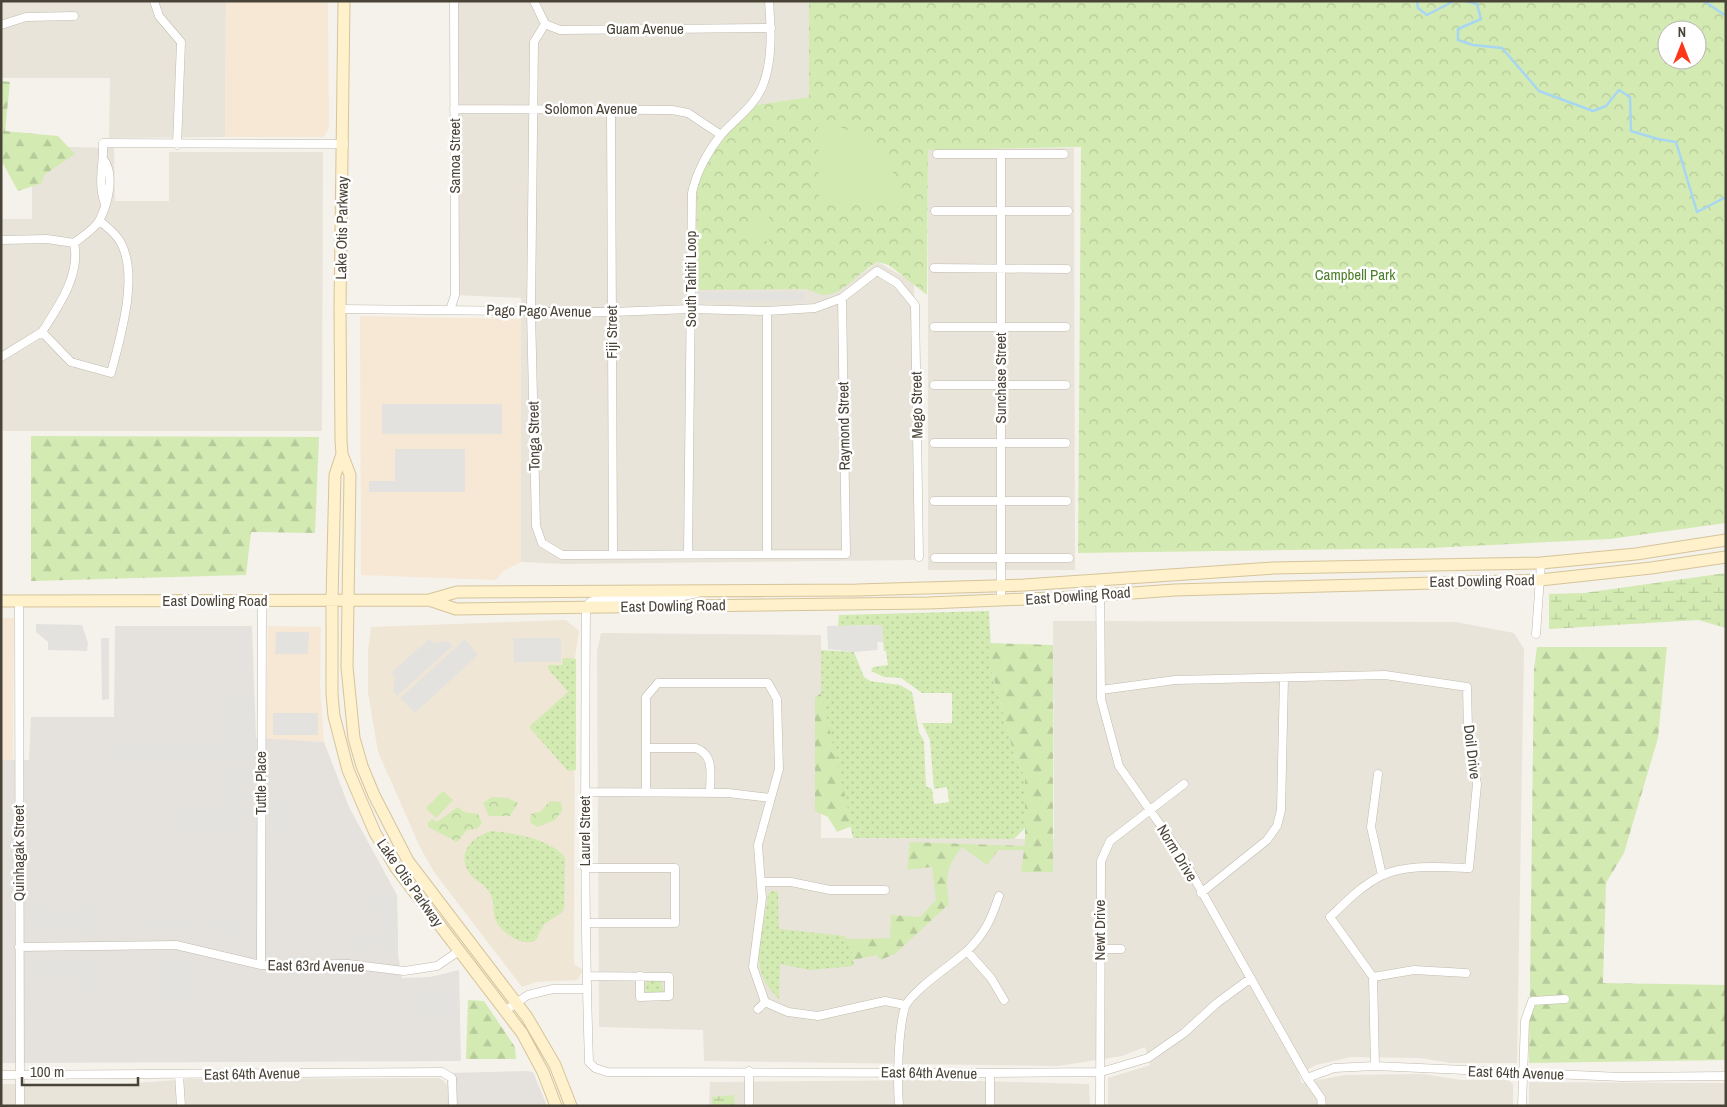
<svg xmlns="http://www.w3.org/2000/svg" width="1727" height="1107" font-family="'Archivo Narrow',sans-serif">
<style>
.residential{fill:#e9e4d9}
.commercial{fill:#f7e8d6}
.industrial{fill:#e5e1dc}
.education{fill:#efe6d5}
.grass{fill:url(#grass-dots)}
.forest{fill:url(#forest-firs)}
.wetland{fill:url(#wetland-marsh)}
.park{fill:url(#park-crowns);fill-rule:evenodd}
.garden{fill:#d3eab3}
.parking{fill:#e4e2df}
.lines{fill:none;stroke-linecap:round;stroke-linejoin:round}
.stream{stroke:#a7d6f2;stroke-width:2.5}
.minor-casing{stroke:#c1baad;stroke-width:9}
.secondary-casing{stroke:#d6c49a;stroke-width:13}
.minor{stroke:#fff;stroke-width:8}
.secondary{stroke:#fff1cb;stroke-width:11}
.labels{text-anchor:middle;stroke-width:5;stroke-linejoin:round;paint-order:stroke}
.street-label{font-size:15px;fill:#4a4338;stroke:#fff}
.park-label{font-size:15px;fill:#4c7e29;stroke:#fff}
</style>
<defs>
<pattern id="grass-dots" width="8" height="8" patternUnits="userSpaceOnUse" patternTransform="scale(1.25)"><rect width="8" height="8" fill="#d3eab3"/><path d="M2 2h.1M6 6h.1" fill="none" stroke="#b7ca9b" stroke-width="1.8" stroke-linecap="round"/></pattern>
<pattern id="forest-firs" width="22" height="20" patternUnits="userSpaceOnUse" patternTransform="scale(1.25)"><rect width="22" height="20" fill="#d3eab3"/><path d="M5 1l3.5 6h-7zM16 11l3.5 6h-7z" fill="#b7ca9b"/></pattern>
<pattern id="wetland-marsh" width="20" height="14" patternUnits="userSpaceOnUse" patternTransform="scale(1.25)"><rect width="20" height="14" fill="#d3eab3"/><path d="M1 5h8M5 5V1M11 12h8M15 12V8" fill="none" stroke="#b7ca9b"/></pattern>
<pattern id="park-crowns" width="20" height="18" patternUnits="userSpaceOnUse" patternTransform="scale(1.25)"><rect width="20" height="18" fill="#d3eab3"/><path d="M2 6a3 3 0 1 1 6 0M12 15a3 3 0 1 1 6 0" fill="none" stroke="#b7ca9b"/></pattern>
</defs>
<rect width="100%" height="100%" fill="#f5f2eb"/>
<path class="residential" d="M 1,1 L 226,1 L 225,137 L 109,138 L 110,78 L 1,78 Z
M 457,1 L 809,1 L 809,97 L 756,105 L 842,288 L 878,262 L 914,283 L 918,560 L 566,564 L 521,562 L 521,298 L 455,295 Z
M 32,146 L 114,148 L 115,201 L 169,201 L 169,152 L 323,152 L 322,431 L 1,431 L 1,219 L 32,219 Z
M 1074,148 L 1075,570 L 928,570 L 928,149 Z
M 1053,621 L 1456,622 L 1514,633 L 1524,649 L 1517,1063 L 1451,1063 L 1420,1058 L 1351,1057 L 1316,1065 L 1299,1074 L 1302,1083 L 1345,1075 L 1423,1074 L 1461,1080 L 1508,1080 L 1513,1084 L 1513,1106 L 1108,1106 L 1108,1078 L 1150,1065 L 1145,1047 L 1122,1056 L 1058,1066 L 704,1061 L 703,1030 L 599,1027 L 597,651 L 601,633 L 821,635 L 821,838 L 1054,839 Z
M 440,1078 L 450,1087 L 450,1106 L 1,1106 L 1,1084 L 122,1084 L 190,1079 Z
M 940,1080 L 1089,1084 L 1090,1106 L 709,1106 L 710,1082 Z
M 1529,1082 L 1726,1083 L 1726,1106 L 1529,1106 Z"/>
<path class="commercial" d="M 226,1 L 328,1 L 329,127 L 324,137 L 225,137 Z
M 360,316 L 521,319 L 521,562 L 503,571 L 496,580 L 361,575 Z
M 1,618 L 14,618 L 13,760 L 1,760 Z
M 268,626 L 321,627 L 320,686 L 324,742 L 266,739 Z"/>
<path class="industrial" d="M 115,626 L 252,626 L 256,738 L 324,742 L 349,807 L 397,895 L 398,954 L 402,978 L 430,977 L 459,970 L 461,1061 L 1,1063 L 1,760 L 29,760 L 31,717 L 114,717 Z
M 525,1071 L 533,1072 L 547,1106 L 447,1106 L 447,1073 Z"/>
<path class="education" d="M 566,620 L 579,631 L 575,657 L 574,964 L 583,970 L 578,980 L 537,982 L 522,987 L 434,872 L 420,847 L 378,752 L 368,693 L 368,651 L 371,627 Z"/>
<path class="grass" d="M 989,611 L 992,672 L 1013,751 L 1025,777 L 1025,828 L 1014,839 L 853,838 L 821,693 L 821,650 L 854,652 L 864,677 L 870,681 L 900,685 L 912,692 L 919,732 L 924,741 L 926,786 L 932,789 L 934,804 L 949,802 L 947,787 L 934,789 L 930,740 L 922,723 L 952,723 L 952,693 L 922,693 L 901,678 L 884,677 L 871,671 L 873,667 L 888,665 L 886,651 L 884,651 L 882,625 L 838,626 L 839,615 Z
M 563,658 L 576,659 L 576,770 L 568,771 L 529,727 L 568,692 L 549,670 L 548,665 L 563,665 Z
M 492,831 C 514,833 550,839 565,857 L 564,909 L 561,913 L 544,924 L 535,941 C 526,944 518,941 510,936 C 484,917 501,907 487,889 C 483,883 474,880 470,874 C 455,853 473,836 492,831 Z
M 771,891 L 778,891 L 779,929 L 845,936 L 852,946 L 854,966 L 810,970 L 780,964 L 779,999 C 744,966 764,937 768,895 Z
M 646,981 L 661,981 L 664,992 L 654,994 L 645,991 Z"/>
<path class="forest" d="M 1,81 L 10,82 L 5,131 L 58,136 L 75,154 L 44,175 L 42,183 L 18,191 L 1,160 Z
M 31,436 L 319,437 L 315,533 L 251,532 L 246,575 L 31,581 Z
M 989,643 L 1053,645 L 1053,872 L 1021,872 L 1024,850 L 998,850 L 987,865 L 962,847 C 946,868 945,877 949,904 L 895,954 L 880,960 L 877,955 L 853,960 L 852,946 L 847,939 L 890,938 L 891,915 L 920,917 L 936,900 L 932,867 L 907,870 L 910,842 L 1025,846 L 1025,777 L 1013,751 L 992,672 Z
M 1537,647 L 1667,647 L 1658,738 L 1624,853 L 1606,883 L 1603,983 L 1726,985 L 1726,1060 L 1529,1063 L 1534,669 Z
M 821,693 L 852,826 L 837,832 L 828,817 L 815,811 L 815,698 Z
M 468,1000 L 484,1001 L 515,1047 L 516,1059 L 466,1059 Z"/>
<path class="wetland" d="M 1726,573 L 1726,628 L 1698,620 L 1549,629 L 1549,594 L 1584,593 Z
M 734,1095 L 735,1106 L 712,1106 L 712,1097 Z"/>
<path class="park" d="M 809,1 L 1726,1 L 1726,523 L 1610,539 L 1431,548 L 1078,553 L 1081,147 L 928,150 L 927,295 L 889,265 L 878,262 C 862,269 841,297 823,295 C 818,294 812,291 807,289 L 696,290 L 697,185 L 720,138 L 756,105 L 809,97 ZM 1667,30 L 1697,30 L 1697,60 L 1667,60 Z
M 492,797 L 508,798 L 518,803 L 510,816 L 489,816 L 483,803 Z
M 550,801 L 561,802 L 562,811 L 555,820 L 537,827 L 530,822 L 531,814 L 540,812 Z
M 458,807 L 464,812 L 478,814 L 482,823 L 477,829 L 467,830 L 457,842 L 428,827 L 428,823 L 432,819 L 437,822 Z"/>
<path class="garden" d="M 818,127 L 843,128 L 866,139 L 895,175 L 900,201 L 819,206 Z
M 751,212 L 769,213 L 769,241 L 749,241 Z
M 443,791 L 453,800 L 436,818 L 426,808 Z"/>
<path class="parking" d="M 695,292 L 804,292 L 804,301 L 695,301 Z
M 382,404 L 502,404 L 502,434 L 382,434 Z
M 395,449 L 465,449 L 465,492 L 369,492 L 369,481 L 395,481 Z
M 36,624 L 82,625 L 88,643 L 87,651 L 48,650 L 48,642 L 36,632 Z
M 882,625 L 883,642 L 877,642 L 878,650 L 854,652 L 828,649 L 827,626 Z
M 234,627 L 252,628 L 251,673 L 235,673 Z
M 276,632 L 309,632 L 308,654 L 275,654 Z
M 101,638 L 109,638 L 109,699 L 102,700 Z
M 513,638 L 561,638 L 561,662 L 514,662 Z
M 429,639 L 433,643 L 448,641 L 453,646 L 397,696 L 393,691 L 395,677 L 391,673 Z
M 465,639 L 478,655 L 415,713 L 400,698 Z
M 228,694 L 254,694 L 255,764 L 113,763 L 113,743 L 227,743 Z
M 273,713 L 318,713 L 318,735 L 273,735 Z
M 249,767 L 248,833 L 168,832 L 170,804 L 223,804 L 224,768 Z
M 272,801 L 294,801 L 294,836 L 271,837 Z
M 351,822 L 364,845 L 360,851 L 344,828 Z
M 370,893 L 397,895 L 398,954 L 389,955 L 381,949 L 347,950 L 345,937 L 376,933 Z
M 34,896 L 40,896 L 41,908 L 96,906 L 96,934 L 37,933 L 33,928 Z
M 143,915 L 194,915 L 195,932 L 142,932 Z
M 202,915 L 248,915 L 248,940 L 229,939 L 228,933 L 203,932 Z
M 37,959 L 95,959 L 95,995 L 72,995 L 71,975 L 36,976 Z
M 159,959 L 190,960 L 191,999 L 159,999 Z
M 414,988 L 456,991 L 457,1016 L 422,1016 L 422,1010 L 414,1010 Z"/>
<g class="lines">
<path class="stream" d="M 1417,1 L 1418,8 L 1427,15 L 1454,1
M 1466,1 L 1477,4 L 1481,19 L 1458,29 L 1458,40 L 1473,45 L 1502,48 L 1539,91 L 1593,111 L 1606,106 L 1619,90 L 1630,97 L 1631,131 L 1658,139 L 1676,142 L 1697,212 L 1726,197
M 1704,1 L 1726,16
M 1726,46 L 1726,47"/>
<g class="minor-casing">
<path id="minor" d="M 154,1 L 159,16 L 181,42 L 177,145
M 534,1 L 545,24 L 560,30 L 771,28
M 545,24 L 534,42 L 531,311 L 536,526 L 542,543 L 562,555 L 846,554 L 842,298
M 1,25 L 26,17 L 74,16
M 454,109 L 672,110 L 688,113 L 721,135
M 611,109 L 613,555
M 937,154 L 1064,154
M 1001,154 L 1001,601
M 105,204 C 97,183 104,165 103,143 L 344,144
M 935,211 L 1068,211
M 1,240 L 47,239 L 74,243 C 82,237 96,228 100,219 C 108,203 115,175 104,160
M 74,243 C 81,275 58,307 42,332 L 71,362 L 111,373 C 120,338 139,277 121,243 C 116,233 108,228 100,221
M 934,268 L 1067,269
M 340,309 L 612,312 L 691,309 L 767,311 L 815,308 L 842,298 L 877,271 L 897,283 L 915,305 L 919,557
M 450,310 L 455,295 L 454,1
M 934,327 L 1066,327
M 1,357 L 42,332
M 934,385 L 1066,385
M 934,443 L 1066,443
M 934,501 L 1067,501
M 688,554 L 692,193 C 696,173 708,151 721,135 C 735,119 755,106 763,85 C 773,59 771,28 769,1
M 767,554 L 767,311
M 935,558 L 1069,558
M 1100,581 L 1101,699 L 1119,766 L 1180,853 L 1307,1078 L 1321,1098 L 1322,1106
M 697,593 L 674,598 L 600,598 L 590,602 L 586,607 C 585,759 584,910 589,1062 L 595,1068 L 607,1072 L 990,1073 L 1101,1072 L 1148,1058 L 1184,1033 L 1217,1003 L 1251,978
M 19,600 L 20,1106
M 1536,634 L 1541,563
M 1101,690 L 1175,680 L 1385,675 L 1467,687 L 1468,730 L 1477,784 L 1469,868 C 1443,867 1405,864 1381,876 C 1361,886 1346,902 1330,917 L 1373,977 L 1375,1066
M 646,748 L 696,748 C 715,755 710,775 710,793
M 1378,774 L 1371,827 L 1382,875
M 646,791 L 646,697 L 658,683 L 768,683 L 777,699 L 779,769 L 758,845 L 762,898 L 753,967 L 765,1002 L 788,1012 L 818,1016 L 885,1001 L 905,1005
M 585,792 L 728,793 L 771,798
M 585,868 L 675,868 L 675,923 L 586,923
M 762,882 L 791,882 L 830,890 L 885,890
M 1201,893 L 1267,840 L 1277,826 L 1281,810 L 1284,678
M 19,947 L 176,945 L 261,965 L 348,964 L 404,971 L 437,966 L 459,951
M 1100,949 L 1121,949
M 967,951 L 991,978 L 1004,1000
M 261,965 L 262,602
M 587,976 L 669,977 L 669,996 L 640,997 L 640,976
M 1373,977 L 1414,970 L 1466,973
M 758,1009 L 765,1002
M 506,1010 L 528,995 L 553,989 L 587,989
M 990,1073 L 990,1106
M 1,1075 L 442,1072 L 452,1078 L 453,1106
M 179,1075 L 181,1106
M 1307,1078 L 1334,1068 L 1375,1066 L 1621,1077 L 1726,1076
M 749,1106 L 749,1071
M 899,1106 C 897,1081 898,1030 905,1007 C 910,992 954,963 967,951 C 985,933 991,920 999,896
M 1100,1106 L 1101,861 L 1110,841 L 1184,784
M 1522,1106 L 1525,1021 L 1532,1001 L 1565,999"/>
</g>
<g class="secondary-casing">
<path id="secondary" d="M 344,1 L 340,309 L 341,440 L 342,454 L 350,475 L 347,667 L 354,738 L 362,766 L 374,795 L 408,861 L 527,1017 L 555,1065 L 571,1106
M 342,454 L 335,475 L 332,600 L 332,694 L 334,716 L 348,770 L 375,833 L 396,868 L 522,1033 L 543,1072 L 556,1106
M 429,600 L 456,609 L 928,603 L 1076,597 L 1175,590 L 1540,580 L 1651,568 L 1726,557
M 1,601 L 429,600 L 457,592 L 857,590 L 1024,585 L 1274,568 L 1541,563 L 1636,554 L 1726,540"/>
</g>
<use href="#minor" class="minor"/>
<use href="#secondary" class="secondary"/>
</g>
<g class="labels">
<g class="street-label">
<text x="645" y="34">Guam Avenue</text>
<text x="591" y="114">Solomon Avenue</text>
<text transform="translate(455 156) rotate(-90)" y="5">Samoa Street</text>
<text transform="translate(342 228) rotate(-89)" y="5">Lake Otis Parkway</text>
<text transform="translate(691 279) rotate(-90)" y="5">South Tahiti Loop</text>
<text transform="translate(539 311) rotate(1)" y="5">Pago Pago Avenue</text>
<text transform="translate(612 332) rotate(-90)" y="5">Fiji Street</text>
<text transform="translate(1001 378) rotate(-90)" y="5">Sunchase Street</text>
<text transform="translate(917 405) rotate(-91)" y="5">Mego Street</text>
<text transform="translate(844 426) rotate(-91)" y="5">Raymond Street</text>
<text transform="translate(534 436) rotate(-91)" y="5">Tonga Street</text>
<text transform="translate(1482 581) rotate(-1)" y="5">East Dowling Road</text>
<text transform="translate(1078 596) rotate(-4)" y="5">East Dowling Road</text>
<text x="215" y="606">East Dowling Road</text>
<text transform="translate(673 606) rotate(-1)" y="5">East Dowling Road</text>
<text transform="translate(1472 752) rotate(83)" y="5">Doil Drive</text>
<text transform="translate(261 783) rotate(-90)" y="5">Tuttle Place</text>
<text transform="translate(585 831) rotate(-90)" y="5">Laurel Street</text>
<text transform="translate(19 853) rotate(-90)" y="5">Quinhagak Street</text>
<text transform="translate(1177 853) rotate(59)" y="5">Norm Drive</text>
<text transform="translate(410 883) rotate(55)" y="5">Lake Otis Parkway</text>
<text transform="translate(1100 930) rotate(-90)" y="5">Newt Drive</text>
<text transform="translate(316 966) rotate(1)" y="5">East 63rd Avenue</text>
<text transform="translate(929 1073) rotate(1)" y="5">East 64th Avenue</text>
<text transform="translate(1516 1073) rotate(2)" y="5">East 64th Avenue</text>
<text transform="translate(252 1074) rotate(-1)" y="5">East 64th Avenue</text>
</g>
<g class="park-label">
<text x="1355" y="280">Campbell Park</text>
</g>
</g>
<rect width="1727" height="1107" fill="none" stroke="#4a4338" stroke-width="5"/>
<g transform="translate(1682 45)"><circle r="24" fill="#ffffff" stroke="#b7b4af"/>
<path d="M0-4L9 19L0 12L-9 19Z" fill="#fd361a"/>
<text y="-8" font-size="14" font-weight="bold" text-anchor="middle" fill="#4a4338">N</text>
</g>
<path d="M22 1077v8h116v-8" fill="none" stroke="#4a4338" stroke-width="2.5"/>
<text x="30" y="1077" font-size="15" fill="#4a4338" stroke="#ffffff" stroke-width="4" paint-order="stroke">100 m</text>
</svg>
